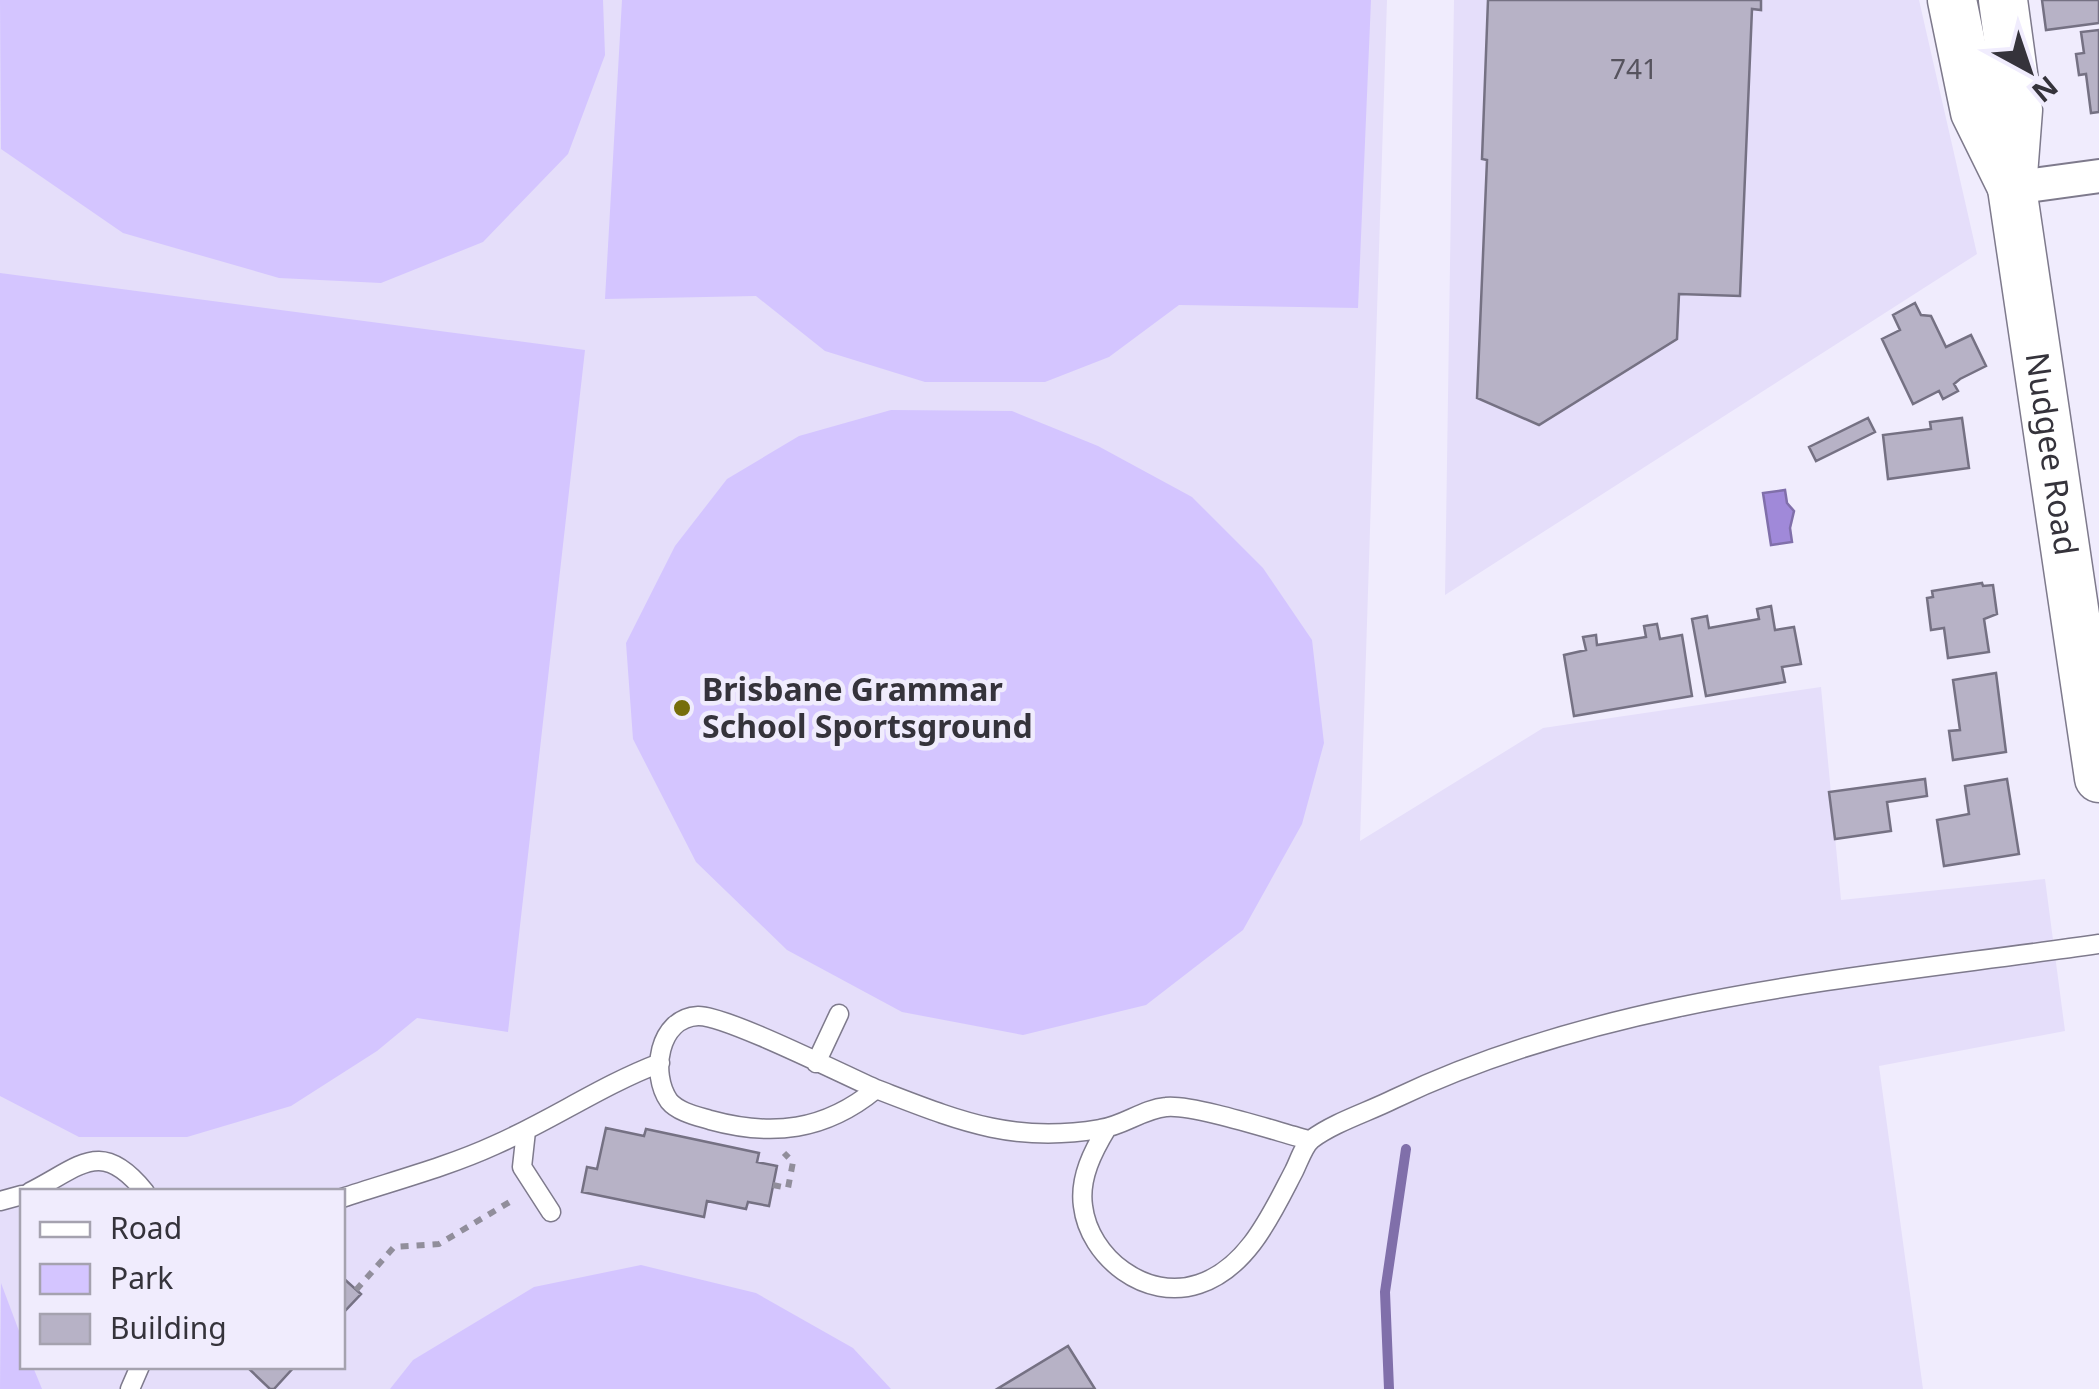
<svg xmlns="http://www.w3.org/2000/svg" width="2099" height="1389" font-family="'Noto Sans',sans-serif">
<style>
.built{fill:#e5defa;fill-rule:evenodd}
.green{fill:#d4c5ff}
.water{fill:#a089d9;stroke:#806faa;stroke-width:2.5}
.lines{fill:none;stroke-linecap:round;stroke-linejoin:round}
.stream{stroke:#806faa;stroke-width:10}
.building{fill:#b7b2c6;stroke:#757183;stroke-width:2.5}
.service-casing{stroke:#7e7a8c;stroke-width:21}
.minor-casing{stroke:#7e7a8c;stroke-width:36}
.secondary-casing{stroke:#7e7a8c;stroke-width:51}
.path{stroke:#918e9b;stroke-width:6;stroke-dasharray:8 8;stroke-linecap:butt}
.service{stroke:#fff;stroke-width:18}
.minor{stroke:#fff;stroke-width:32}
.secondary{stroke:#fff;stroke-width:48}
.poi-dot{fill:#766e0b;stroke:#f0ecfd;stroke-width:4}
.labels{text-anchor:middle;stroke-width:9;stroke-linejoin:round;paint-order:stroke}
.number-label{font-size:28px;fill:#56535e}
.street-label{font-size:32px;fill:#35333b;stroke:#f0ecfd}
.poi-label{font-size:32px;font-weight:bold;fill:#35333b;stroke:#f0ecfd;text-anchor:start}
</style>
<rect width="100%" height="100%" fill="#f0ecfd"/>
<path class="built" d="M 0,0 L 1387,0 L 1360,841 L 1543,728 L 1821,687 L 1841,900 L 2045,879 L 2065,1031 L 1879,1066 L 1923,1389 L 0,1389 ZM 22,1192 L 342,1192 L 342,1366 L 22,1366 Z
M 1454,0 L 1919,0 L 1977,254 L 1445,595 Z"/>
<path class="green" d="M 0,0 L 603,0 L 605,55 L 568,154 L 483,242 L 381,283 L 279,278 L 123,233 L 1,149 Z
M 622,0 L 1371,0 L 1358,308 L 1179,305 L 1109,357 L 1045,382 L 925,382 L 825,351 L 756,296 L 605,299 Z
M 0,273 L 585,350 L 508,1032 L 417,1018 L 377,1051 L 291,1106 L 187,1137 L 79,1137 L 0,1096 Z
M 891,410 L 1012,411 L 1098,446 L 1192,497 L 1263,568 L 1312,640 L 1324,743 L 1302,824 L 1243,930 L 1146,1005 L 1023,1035 L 902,1012 L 787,950 L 696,862 L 633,739 L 626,643 L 675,546 L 727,479 L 799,436 Z
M 641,1265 L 756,1293 L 853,1348 L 891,1389 L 390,1389 L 413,1360 L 534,1287 Z
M 1,1283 L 22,1339 L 22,1366 L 33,1367 L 42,1389 L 0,1389 Z"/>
<path class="water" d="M 1785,490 L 1787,503 L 1794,511 L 1790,528 L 1792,542 L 1771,545 L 1763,493 Z"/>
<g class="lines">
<path class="stream" d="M 1389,1389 L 1385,1292 L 1406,1149"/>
</g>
<path class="building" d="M 1488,0 L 1761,0 L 1761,10 L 1752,9 L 1740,296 L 1679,294 L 1677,339 L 1539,425 L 1477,398 L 1487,160 L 1482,159 Z
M 2042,0 L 2099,0 L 2099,23 L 2046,30 Z
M 2099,30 L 2099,112 L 2091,113 L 2086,74 L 2079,75 L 2076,54 L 2084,53 L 2081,32 Z
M 1915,303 L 1921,315 L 1931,316 L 1946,347 L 1971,335 L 1986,366 L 1960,379 L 1954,384 L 1958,391 L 1943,399 L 1939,391 L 1913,404 L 1882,339 L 1900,330 L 1893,315 Z
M 1868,418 L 1875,432 L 1816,461 L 1809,447 Z
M 1962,418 L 1969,468 L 1888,479 L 1883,435 L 1931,429 L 1930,422 Z
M 1982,583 L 1983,586 L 1993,585 L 1997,614 L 1984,619 L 1989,652 L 1948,658 L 1944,628 L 1931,630 L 1927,598 L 1933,597 L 1932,591 Z
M 1771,606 L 1775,630 L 1794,627 L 1801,664 L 1782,667 L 1785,682 L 1706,696 L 1692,619 L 1707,616 L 1709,628 L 1759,619 L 1757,609 Z
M 1657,624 L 1660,639 L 1682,635 L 1692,696 L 1574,716 L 1564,655 L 1586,650 L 1583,637 L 1596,635 L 1597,645 L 1646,637 L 1644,626 Z
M 1996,673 L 2006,752 L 1953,760 L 1949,731 L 1960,730 L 1953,680 Z
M 1925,779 L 1927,796 L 1887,802 L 1891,831 L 1835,839 L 1829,792 Z
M 2007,779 L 2019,854 L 1944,866 L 1937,820 L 1969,814 L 1965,786 Z
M 606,1128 L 644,1136 L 646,1129 L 759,1153 L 757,1162 L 777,1166 L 769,1206 L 748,1202 L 746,1209 L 707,1201 L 704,1217 L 582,1192 L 587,1167 L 597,1169 Z
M 342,1277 L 361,1294 L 342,1314 Z
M 1068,1346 L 1095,1389 L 997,1389 Z
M 246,1366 L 295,1366 L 274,1389 L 270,1389 Z"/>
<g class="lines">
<g class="service-casing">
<path id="service" d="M 816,1063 L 839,1014
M 876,1089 C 844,1075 725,1015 698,1016 C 658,1018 650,1074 669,1101 C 678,1112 697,1116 710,1120 C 772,1137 825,1131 876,1089 C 957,1120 1011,1144 1100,1129 C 1123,1126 1143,1109 1166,1107 C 1193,1104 1278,1132 1309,1140
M 1107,1128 C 1093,1151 1079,1178 1083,1206 C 1089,1257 1146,1302 1199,1284 C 1248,1268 1272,1213 1294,1171 C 1299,1161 1304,1145 1312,1139 C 1335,1122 1368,1112 1394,1099 C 1611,995 1864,978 2099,944
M 526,1131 L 522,1167 L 551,1212
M 30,1192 C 80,1167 101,1137 145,1192
M 342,1198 C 393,1181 447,1167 495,1145 C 552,1120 602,1085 660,1063
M 0,1201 L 22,1195
M 130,1389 L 140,1366"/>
</g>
<g class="minor-casing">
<path id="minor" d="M 2012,188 L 2099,176"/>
</g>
<g class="secondary-casing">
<g id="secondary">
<path d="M 1952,0 L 1975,112 L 2011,185"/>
<path id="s1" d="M 2003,0 L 2018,110 L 2012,188 L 2099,778"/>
</g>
</g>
<path class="path" d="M 773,1185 L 788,1188 L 793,1162 L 784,1153
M 356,1290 L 394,1247 L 439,1244 L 513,1200"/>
<use href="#service" class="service"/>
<use href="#minor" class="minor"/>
<use href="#secondary" class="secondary"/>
</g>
<circle class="poi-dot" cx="682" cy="708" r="10"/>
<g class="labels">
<g class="number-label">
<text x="1634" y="79">741</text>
</g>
<g class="street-label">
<text dy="11" stroke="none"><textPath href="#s1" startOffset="458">Nudgee Road</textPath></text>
</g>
<g class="poi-label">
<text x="702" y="701">Brisbane Grammar<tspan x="702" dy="37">School Sportsground</tspan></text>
</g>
</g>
<rect x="20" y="1189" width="325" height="180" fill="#f0ecfd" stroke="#a5a2af" stroke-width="2.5"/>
<rect x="40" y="1222" width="50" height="15" fill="#ffffff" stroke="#a5a2af" stroke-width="2.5"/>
<text x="110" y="1239" font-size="30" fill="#35333b">Road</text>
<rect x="40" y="1264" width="50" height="30" fill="#d4c5ff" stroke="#a5a2af" stroke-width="2.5"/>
<text x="110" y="1289" font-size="30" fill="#35333b">Park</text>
<rect x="40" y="1314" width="50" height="30" fill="#b7b2c6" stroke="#a5a2af" stroke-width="2.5"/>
<text x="110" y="1339" font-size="30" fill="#35333b">Building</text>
<g transform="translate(2029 70) rotate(140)" stroke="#f0ecfd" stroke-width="8" paint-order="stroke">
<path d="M0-8L18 38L0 25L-18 38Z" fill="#35333b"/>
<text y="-15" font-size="28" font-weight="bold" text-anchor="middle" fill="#35333b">N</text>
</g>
</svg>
